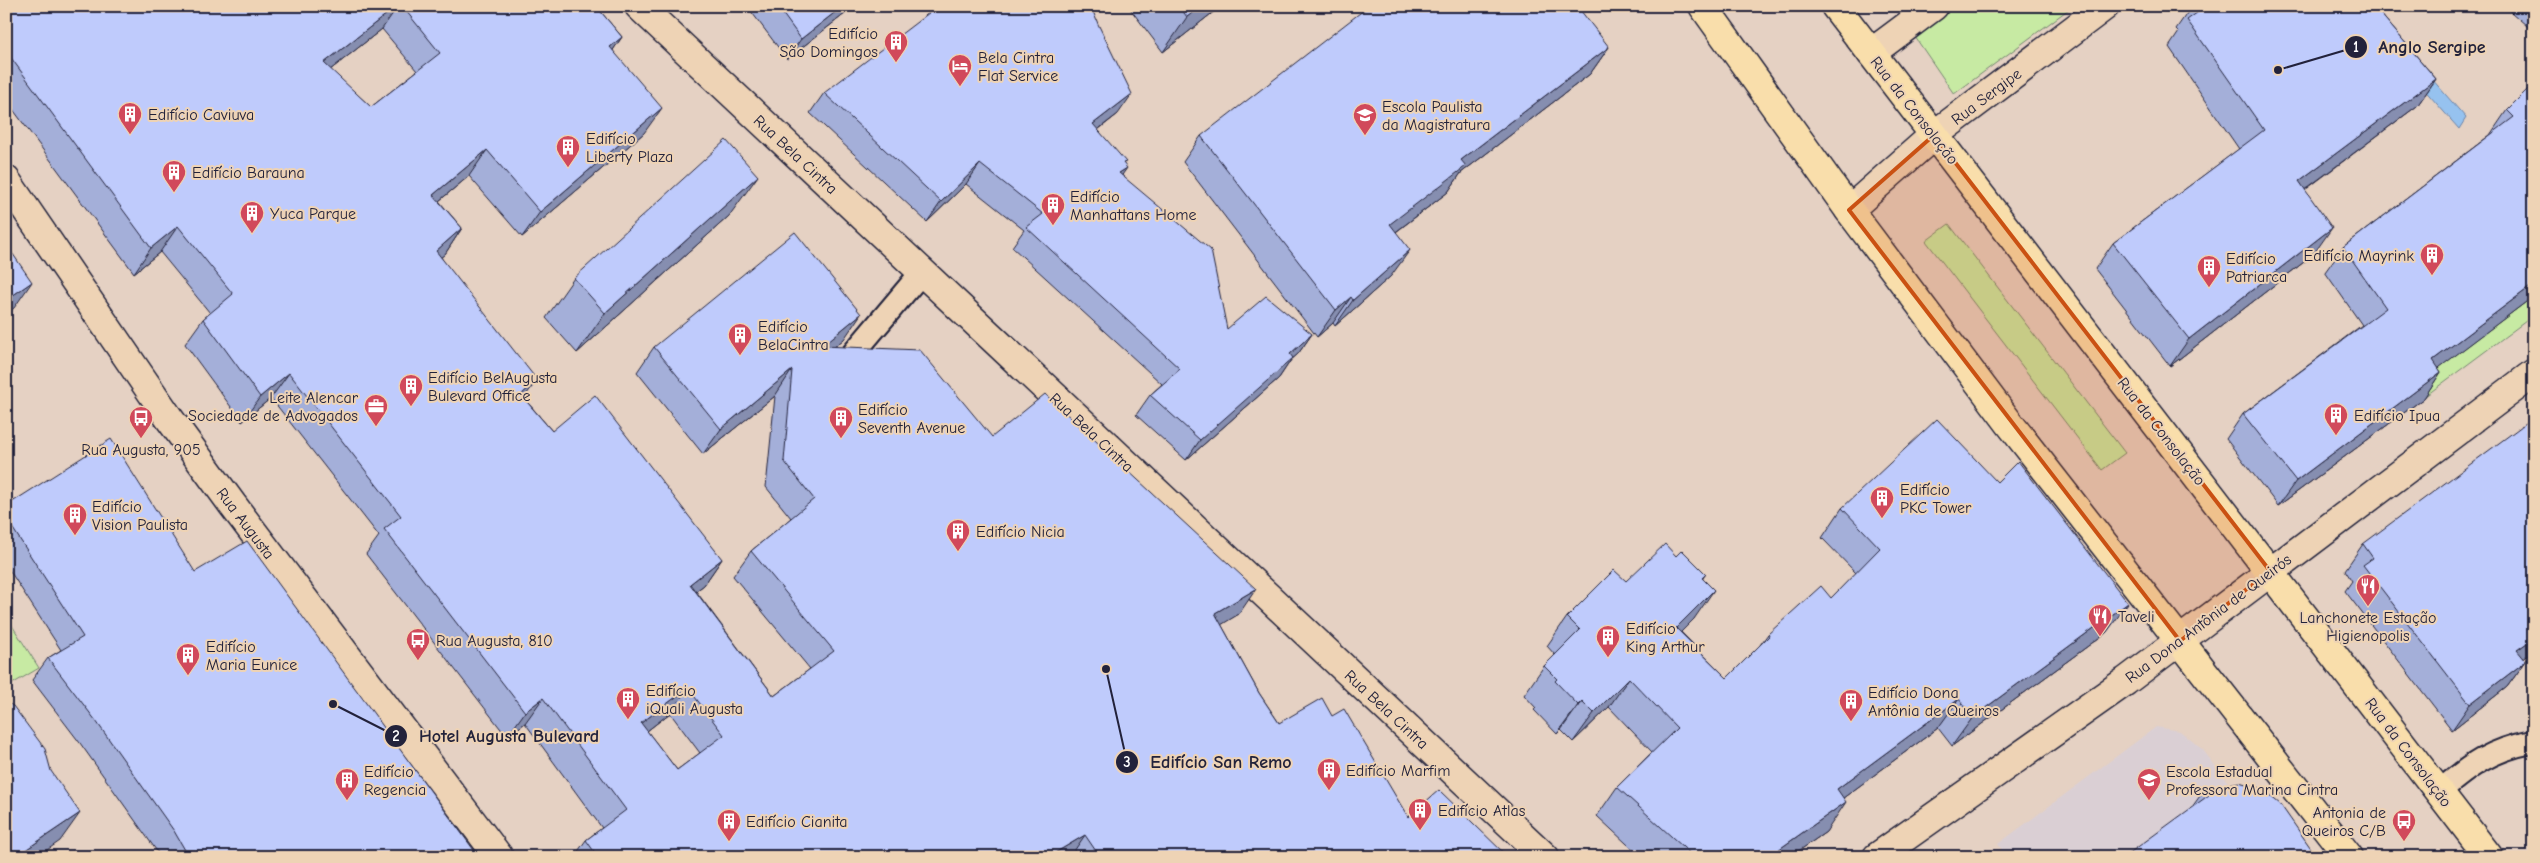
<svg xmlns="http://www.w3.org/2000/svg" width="2540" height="863" font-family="'Comic Neue',sans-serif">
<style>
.built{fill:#dacfd4}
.green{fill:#c7eaa3;stroke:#74866f}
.water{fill:#96c2ef;stroke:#6882a7}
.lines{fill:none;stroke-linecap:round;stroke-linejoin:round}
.lane-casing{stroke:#22223b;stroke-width:26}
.street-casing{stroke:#22223b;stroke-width:31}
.secondary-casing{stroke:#22223b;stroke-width:31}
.primary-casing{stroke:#22223b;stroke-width:31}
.lane{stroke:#eed3b5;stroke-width:22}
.street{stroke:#eed3b5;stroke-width:28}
.secondary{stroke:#eed3b5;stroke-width:28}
.primary{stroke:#f9deab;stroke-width:28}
.wall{fill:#a4afd9;stroke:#22223b;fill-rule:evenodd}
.shaded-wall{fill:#868eb0;stroke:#22223b}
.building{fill:#bfcbfc;stroke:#22223b;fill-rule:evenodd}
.marked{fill:#ca5113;fill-opacity:0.2;stroke:#ca5113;stroke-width:4;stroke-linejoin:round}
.labels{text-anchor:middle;stroke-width:4;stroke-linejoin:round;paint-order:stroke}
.poi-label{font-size:16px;fill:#22223b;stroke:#eed3b5;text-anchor:start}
.street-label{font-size:16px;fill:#22223b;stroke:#eed3b5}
.leader{fill:none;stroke:#22223b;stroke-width:2}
.callout-dot{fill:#22223b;stroke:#eed3b5;stroke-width:2}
.mark-label{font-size:15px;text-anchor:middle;font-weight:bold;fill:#fff}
.callout-label{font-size:18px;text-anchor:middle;font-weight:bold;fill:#22223b;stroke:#eed3b5;stroke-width:4;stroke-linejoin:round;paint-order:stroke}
</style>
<rect width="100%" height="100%" fill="#e5d1c3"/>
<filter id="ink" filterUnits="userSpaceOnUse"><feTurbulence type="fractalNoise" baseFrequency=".02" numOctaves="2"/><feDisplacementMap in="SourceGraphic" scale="10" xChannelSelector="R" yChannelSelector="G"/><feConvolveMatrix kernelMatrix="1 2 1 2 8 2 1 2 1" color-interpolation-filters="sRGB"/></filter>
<g filter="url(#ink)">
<path class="built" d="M 2156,727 L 2180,731 L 2203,750 L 2285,857 L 2007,857 L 1998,844 Z"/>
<path class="green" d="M 1951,6 L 2073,6 L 1954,94 L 1913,34 Z
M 1949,224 L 2125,453 L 2102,470 L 1926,241 Z
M 2534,296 L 2534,315 L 2424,397 L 2411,380 Z
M 6,616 L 39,668 L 7,687 L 6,686 Z"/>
<path class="water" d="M 2403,46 L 2466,118 L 2459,129 L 2393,54 Z"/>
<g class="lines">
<g class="lane-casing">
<path id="lane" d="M 852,355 L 922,272
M 2439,792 C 2470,765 2491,750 2532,742"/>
</g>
<g class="street-casing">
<path id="street" d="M 639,6 L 1545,857
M 1877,857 L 2126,681 L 2534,373"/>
</g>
<g class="secondary-casing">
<path id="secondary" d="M 1871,53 L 1934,6
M 6,180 L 169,418 L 232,504 L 499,857
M 1849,210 L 1934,135 L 2105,6"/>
</g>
<g class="primary-casing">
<path id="primary" d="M 1703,6 L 1849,210 L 2010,424 L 2349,857
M 1835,6 L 2489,857"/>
</g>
<use href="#lane" class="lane"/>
<use href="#street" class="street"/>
<use href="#secondary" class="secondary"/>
<use href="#primary" class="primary"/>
</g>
<path class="wall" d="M 6,6 L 596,6 L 622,37 L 613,50 L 644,133 L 522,237 L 469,176 L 439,201 L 462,228 L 445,254 L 441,257 L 524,398 L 552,431 L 722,559 L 704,585 L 696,591 L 774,696 L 810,669 L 733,576 L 751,551 L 791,518 L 766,487 L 775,396 L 703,454 L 637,372 L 654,347 L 844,339 L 835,346 L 992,437 L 1239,614 L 1221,624 L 1259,693 L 1279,723 L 1332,716 L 1408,817 L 1508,857 L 574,857 L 586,840 L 602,828 L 525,723 L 507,737 L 366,554 L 379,536 L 271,398 L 242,422 L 185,344 L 203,319 L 210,313 L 160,252 L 134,273 L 6,100 ZM 382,29 L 417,71 L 371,107 L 330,70 ZM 670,713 L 700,753 L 677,770 L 647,731 Z
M 747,6 L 855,6 L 787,59 Z
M 1128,6 L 1221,6 L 1163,52 Z
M 2192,6 L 2374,6 L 2436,79 L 2417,106 L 2305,190 L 2313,255 L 2170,366 L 2095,269 L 2113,243 L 2239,149 L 2169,47 L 2179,32 L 2176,29 Z
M 2504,6 L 2534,6 L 2534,32 Z
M 1609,47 L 1590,74 L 1461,173 L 1448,192 L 1396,232 L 1391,276 L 1335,326 L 1333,323 L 1317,337 L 1183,162 L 1201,136 Z
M 2534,83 L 2534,296 L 2438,368 L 2441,372 L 2424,398 L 2278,506 L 2226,439 L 2243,414 L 2362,325 L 2325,272 L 2343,247 L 2490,135 L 2507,110 Z
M 824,93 L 1118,114 L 1098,130 L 1124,164 L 1122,175 L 1227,329 L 1312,334 L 1298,354 L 1291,360 L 1279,378 L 1186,460 L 1136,415 L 1150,395 L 1162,384 L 1012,247 L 1024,230 L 966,184 L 927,222 L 810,113 Z
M 729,216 L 577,353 L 546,318 L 574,278 Z
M 6,506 L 195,572 L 479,857 L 161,857 L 80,743 L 32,680 L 48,658 L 61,650 L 6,565 Z
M 1842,508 L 2107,632 L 1952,746 L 1938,728 L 1843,798 L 1826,832 L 1790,857 L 1641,857 L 1597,816 L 1617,787 L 1652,752 L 1609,707 L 1573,742 L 1561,730 L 1557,734 L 1534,710 L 1536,708 L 1524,695 L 1544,666 L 1555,655 L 1547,646 L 1567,617 L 1626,581 L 1676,556 L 1706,574 L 1703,578 L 1694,619 L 1681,632 L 1727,678 L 1760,645 L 1768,634 L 1831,598 L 1856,573 L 1822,538 Z
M 2363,544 L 2524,658 L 2526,661 L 2507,687 L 2452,730 L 2345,591 L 2352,581 L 2345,570 Z
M 2205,789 L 2317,857 L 2192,807 Z"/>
<path class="shaded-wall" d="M 397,6 L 398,6 L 382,29 L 306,89 L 324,63 Z
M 843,6 L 855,6 L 787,59 L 801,39 Z
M 1201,6 L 1221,6 L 1163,52 L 1187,17 Z
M 622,37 L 604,63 L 610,47 Z
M 1609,47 L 1590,74 L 1461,173 L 1448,192 L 1372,250 L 1390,224 L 1461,160 Z
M 2436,79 L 2417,106 L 2280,208 L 2299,181 Z
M 1132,94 L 1118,114 L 1079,144 L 1093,124 Z
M 662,108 L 644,133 L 522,237 L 540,212 Z
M 487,150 L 469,176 L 416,220 L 433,195 Z
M 980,164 L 966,184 L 927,222 L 941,202 Z
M 1127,168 L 1113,188 L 1119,173 Z
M 758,176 L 729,216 L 577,353 L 605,313 Z
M 178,226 L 160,252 L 134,273 L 151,248 Z
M 462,228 L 445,254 L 418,276 L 436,251 Z
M 2332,228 L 2313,255 L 2170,366 L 2189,339 Z
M 1410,250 L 1391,276 L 1335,326 L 1353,300 Z
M 32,282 L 14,308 L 6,314 L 6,300 Z
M 2534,284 L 2534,296 L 2415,386 L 2433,360 Z
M 1351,297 L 1333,323 L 1317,337 L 1336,310 Z
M 861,314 L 844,339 L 805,371 L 822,346 Z
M 1312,334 L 1298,354 L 1291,360 L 1279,378 L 1186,460 L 1200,440 L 1290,354 Z
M 792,370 L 775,396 L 703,454 L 721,429 Z
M 2441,372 L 2424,398 L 2278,506 L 2296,481 Z
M 289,373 L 271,398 L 242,422 L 260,397 Z
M 537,380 L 519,405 L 521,395 Z
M 722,559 L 704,585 L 672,609 L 690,584 Z
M 1256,589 L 1239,614 L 1198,639 L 1215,613 Z
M 1714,590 L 1694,619 L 1656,657 L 1676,628 Z
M 2128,603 L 2107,632 L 1952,746 L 1973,717 Z
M 2534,638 L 2534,650 L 2499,676 L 2517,650 Z
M 2526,661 L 2507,687 L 2452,730 L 2470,704 Z
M 1629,678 L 1609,707 L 1573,742 L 1594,713 Z
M 688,688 L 670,713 L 624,749 L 641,723 Z
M 543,698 L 525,723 L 507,737 L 525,712 Z
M 1959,699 L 1938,728 L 1816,818 L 1837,789 Z
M 1582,701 L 1561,730 L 1557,734 L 1578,705 Z
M 1846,802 L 1826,832 L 1790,857 L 1768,857 Z
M 80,813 L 60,841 L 37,857 L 15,857 Z
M 1085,835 L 1070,857 L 1048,857 Z"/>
<path class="building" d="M 6,6 L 397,6 L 324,63 L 371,107 L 440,53 L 402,6 L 596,6 L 622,37 L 610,47 L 662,108 L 540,212 L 487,150 L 433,195 L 462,228 L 436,251 L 537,380 L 521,395 L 552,431 L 595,395 L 722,559 L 690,584 L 774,696 L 834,651 L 751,551 L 814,499 L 784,461 L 792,370 L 721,429 L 654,347 L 795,232 L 861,314 L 822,346 L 920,350 L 992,437 L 1045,394 L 1256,589 L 1215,613 L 1259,693 L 1279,723 L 1322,698 L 1332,716 L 1344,709 L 1408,817 L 1439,790 L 1508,857 L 1100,857 L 1085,835 L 1048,857 L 598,857 L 586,840 L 626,810 L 543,698 L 525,712 L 384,529 L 401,516 L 289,373 L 260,397 L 203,319 L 233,294 L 178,226 L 151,248 L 6,51 ZM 688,688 L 724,735 L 677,770 L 641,723 Z
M 777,6 L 843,6 L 801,39 Z
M 938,6 L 1091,6 L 1098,24 L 1132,94 L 1093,124 L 1126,162 L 1123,163 L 1127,168 L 1119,173 L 1211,250 L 1227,329 L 1266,296 L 1312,334 L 1290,354 L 1293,358 L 1200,440 L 1150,395 L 1180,369 L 1026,227 L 1043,214 L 980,164 L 941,202 L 824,93 Z
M 1179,6 L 1201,6 L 1187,17 Z
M 1369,6 L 1577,6 L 1609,47 L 1461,160 L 1466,166 L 1390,224 L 1410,250 L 1353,300 L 1351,297 L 1336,310 L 1201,136 Z
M 2198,6 L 2374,6 L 2436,79 L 2299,181 L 2332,228 L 2189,339 L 2113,243 L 2264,130 L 2187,20 L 2201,10 Z
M 2534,83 L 2534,284 L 2433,360 L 2441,372 L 2296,481 L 2243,414 L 2386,308 L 2343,247 L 2514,117 L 2507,110 Z
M 726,140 L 758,176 L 605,313 L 574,278 Z
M 6,244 L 32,282 L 6,300 Z
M 2534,417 L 2534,638 L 2517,650 L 2526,661 L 2470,704 L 2363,565 L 2373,558 L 2363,544 Z
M 1937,419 L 1997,482 L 2018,461 L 2128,603 L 1973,717 L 1959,699 L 1837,789 L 1846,802 L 1768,857 L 1694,857 L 1617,787 L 1677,728 L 1629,678 L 1594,713 L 1582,701 L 1578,705 L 1555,681 L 1557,679 L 1544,666 L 1580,630 L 1567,617 L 1614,570 L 1626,581 L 1665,544 L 1676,556 L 1682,550 L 1706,574 L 1702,578 L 1714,590 L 1676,628 L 1727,678 L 1769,636 L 1768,634 L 1821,586 L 1831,598 L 1880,548 L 1842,508 Z
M 111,439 L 195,572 L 247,541 L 479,857 L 189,857 L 174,831 L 96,721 L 48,658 L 83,637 L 6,518 L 6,506 Z
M 6,702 L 13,706 L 45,749 L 51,771 L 80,813 L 15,857 L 6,857 Z
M 2239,782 L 2260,788 L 2280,804 L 2317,857 L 2124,857 L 2209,795 L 2205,789 Z"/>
</g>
<path class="marked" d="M 1934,135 L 2270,571 L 2180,641 L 1849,210 Z"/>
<defs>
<g id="building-pin" transform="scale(1.25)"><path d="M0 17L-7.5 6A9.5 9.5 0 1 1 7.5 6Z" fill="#d1495b" stroke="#eed3b5"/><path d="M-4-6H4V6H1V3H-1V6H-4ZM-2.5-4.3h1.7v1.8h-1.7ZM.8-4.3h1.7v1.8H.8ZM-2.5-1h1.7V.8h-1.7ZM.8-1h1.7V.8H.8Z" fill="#fff"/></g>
<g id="hotel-pin" transform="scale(1.25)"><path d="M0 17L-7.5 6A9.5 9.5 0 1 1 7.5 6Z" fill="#d1495b" stroke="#eed3b5"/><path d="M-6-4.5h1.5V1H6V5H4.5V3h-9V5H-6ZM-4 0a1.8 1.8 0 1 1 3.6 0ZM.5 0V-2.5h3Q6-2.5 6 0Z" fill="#fff"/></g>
<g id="school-pin" transform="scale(1.25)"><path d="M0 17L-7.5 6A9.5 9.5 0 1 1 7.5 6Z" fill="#d1495b" stroke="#eed3b5"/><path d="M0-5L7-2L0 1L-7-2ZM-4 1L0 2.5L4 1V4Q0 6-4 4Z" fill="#fff"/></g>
<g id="office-pin" transform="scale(1.25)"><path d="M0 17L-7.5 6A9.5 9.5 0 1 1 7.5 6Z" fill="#d1495b" stroke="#eed3b5"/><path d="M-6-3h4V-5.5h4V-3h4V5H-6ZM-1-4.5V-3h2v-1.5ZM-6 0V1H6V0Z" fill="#fff"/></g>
<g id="bus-pin" transform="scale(1.25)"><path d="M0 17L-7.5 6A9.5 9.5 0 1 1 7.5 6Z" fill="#d1495b" stroke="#eed3b5"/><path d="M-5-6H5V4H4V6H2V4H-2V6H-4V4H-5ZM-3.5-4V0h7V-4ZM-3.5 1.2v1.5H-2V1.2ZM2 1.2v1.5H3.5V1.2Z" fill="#fff"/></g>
<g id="restaurant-pin" transform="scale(1.25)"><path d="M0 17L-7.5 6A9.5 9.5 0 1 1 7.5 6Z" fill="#d1495b" stroke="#eed3b5"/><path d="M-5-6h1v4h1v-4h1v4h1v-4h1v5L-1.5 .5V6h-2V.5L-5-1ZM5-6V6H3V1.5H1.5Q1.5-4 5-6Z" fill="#fff"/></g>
</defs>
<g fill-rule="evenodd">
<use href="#building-pin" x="896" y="42"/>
<use href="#hotel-pin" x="960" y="66"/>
<use href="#building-pin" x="130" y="114"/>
<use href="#school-pin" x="1365" y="115"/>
<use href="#building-pin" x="568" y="147"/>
<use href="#building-pin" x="174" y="172"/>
<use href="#building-pin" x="1053" y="205"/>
<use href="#building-pin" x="252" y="213"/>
<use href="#building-pin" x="2432" y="255"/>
<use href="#building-pin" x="2209" y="267"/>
<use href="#building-pin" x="740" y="335"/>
<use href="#building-pin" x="411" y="386"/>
<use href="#office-pin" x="376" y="406"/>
<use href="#building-pin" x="2336" y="415"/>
<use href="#bus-pin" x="141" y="418"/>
<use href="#building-pin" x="841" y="418"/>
<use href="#building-pin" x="1882" y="498"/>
<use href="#building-pin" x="75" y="515"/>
<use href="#building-pin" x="958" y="531"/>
<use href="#restaurant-pin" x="2368" y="586"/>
<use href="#restaurant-pin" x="2100" y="616"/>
<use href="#building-pin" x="1608" y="637"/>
<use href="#bus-pin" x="418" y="640"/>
<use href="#building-pin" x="188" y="655"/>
<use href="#building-pin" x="628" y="699"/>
<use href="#building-pin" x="1851" y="701"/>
<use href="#building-pin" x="1329" y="770"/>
<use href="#building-pin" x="347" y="780"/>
<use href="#school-pin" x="2149" y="780"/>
<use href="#building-pin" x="1420" y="810"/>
<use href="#building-pin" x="729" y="821"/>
<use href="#bus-pin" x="2404" y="821"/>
</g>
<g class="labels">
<g class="poi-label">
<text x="878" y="39" text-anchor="end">Edifício<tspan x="878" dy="18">São Domingos</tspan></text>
<text x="978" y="63">Bela Cintra<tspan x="978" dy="18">Flat Service</tspan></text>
<text x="1382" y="112">Escola Paulista<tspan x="1382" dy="18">da Magistratura</tspan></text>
<text x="148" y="120">Edifício Caviuva</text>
<text x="586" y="144">Edifício<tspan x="586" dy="18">Liberty Plaza</tspan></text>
<text x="192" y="178">Edifício Barauna</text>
<text x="1070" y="202">Edifício<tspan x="1070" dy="18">Manhattans Home</tspan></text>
<text x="270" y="219">Yuca Parque</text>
<text x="2414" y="261" text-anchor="end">Edifício Mayrink</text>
<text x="2226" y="264">Edifício<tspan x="2226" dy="18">Patriarca</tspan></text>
<text x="758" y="332">Edifício<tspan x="758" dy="18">BelaCintra</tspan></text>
<text x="428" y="383">Edifício BelAugusta<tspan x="428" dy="18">Bulevard Office</tspan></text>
<text x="358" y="403" text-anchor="end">Leite Alencar<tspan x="358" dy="18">Sociedade de Advogados</tspan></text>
<text x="858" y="415">Edifício<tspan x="858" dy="18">Seventh Avenue</tspan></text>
<text x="2354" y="421">Edifício Ipua</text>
<text x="141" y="455" text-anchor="middle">Rua Augusta, 905</text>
<text x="1900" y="495">Edifício<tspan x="1900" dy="18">PKC Tower</tspan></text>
<text x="92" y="512">Edifício<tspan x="92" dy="18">Vision Paulista</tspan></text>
<text x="976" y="537">Edifício Nicia</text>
<text x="2118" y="622">Taveli</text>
<text x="2368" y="623" text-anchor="middle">Lanchonete Estação<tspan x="2368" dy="18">Higienopolis</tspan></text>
<text x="1626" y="634">Edifício<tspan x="1626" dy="18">King Arthur</tspan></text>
<text x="436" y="646">Rua Augusta, 810</text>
<text x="206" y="652">Edifício<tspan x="206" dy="18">Maria Eunice</tspan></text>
<text x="646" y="696">Edifício<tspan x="646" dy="18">iQuali Augusta</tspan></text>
<text x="1868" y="698">Edifício Dona<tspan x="1868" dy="18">Antônia de Queiros</tspan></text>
<text x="1346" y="776">Edifício Marfim</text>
<text x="364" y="777">Edifício<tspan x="364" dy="18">Regencia</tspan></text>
<text x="2166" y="777">Escola Estadual<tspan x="2166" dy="18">Professora Marina Cintra</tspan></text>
<text x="1438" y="816">Edifício Atlas</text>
<text x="2386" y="818" text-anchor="end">Antonia de<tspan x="2386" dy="18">Queiros C/B</tspan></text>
<text x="746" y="827">Edifício Cianita</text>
</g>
<g class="street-label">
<text transform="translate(1986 96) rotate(-37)" y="6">Rua Sergipe</text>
<text transform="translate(1915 110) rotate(52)" y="6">Rua da Consolação</text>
<text transform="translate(796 154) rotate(43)" y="6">Rua Bela Cintra</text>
<text transform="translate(2162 431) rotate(52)" y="6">Rua da Consolação</text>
<text transform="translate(1092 432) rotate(43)" y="6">Rua Bela Cintra</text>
<text transform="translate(246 523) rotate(53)" y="6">Rua Augusta</text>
<text transform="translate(2208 618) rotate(-37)" y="6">Rua Dona Antônia de Queirós</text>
<text transform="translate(1387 709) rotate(43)" y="6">Rua Bela Cintra</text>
<text transform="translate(2409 752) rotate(53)" y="6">Rua da Consolação</text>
</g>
</g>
<path class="leader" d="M2278 70L2356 47M333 704L396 736M1106 669L1127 762"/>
<g class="callout-dot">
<circle cx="2278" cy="70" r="5"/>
<circle cx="333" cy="704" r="5"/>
<circle cx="1106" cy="669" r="5"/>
<circle cx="2356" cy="47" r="12"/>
<circle cx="396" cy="736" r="12"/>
<circle cx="1127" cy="762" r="12"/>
</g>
<g class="mark-label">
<text x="2356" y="52">1</text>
<text x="396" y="741">2</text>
<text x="1127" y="767">3</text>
</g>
<g class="callout-label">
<text x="2432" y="53">Anglo Sergipe</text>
<text x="509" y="742">Hotel Augusta Bulevard</text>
<text x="1221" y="768">Edifício San Remo</text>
</g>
<rect width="2540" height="863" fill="none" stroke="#eed3b5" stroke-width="25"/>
<rect x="12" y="12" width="2515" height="838" fill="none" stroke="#22223b" stroke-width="2" filter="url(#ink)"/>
</svg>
